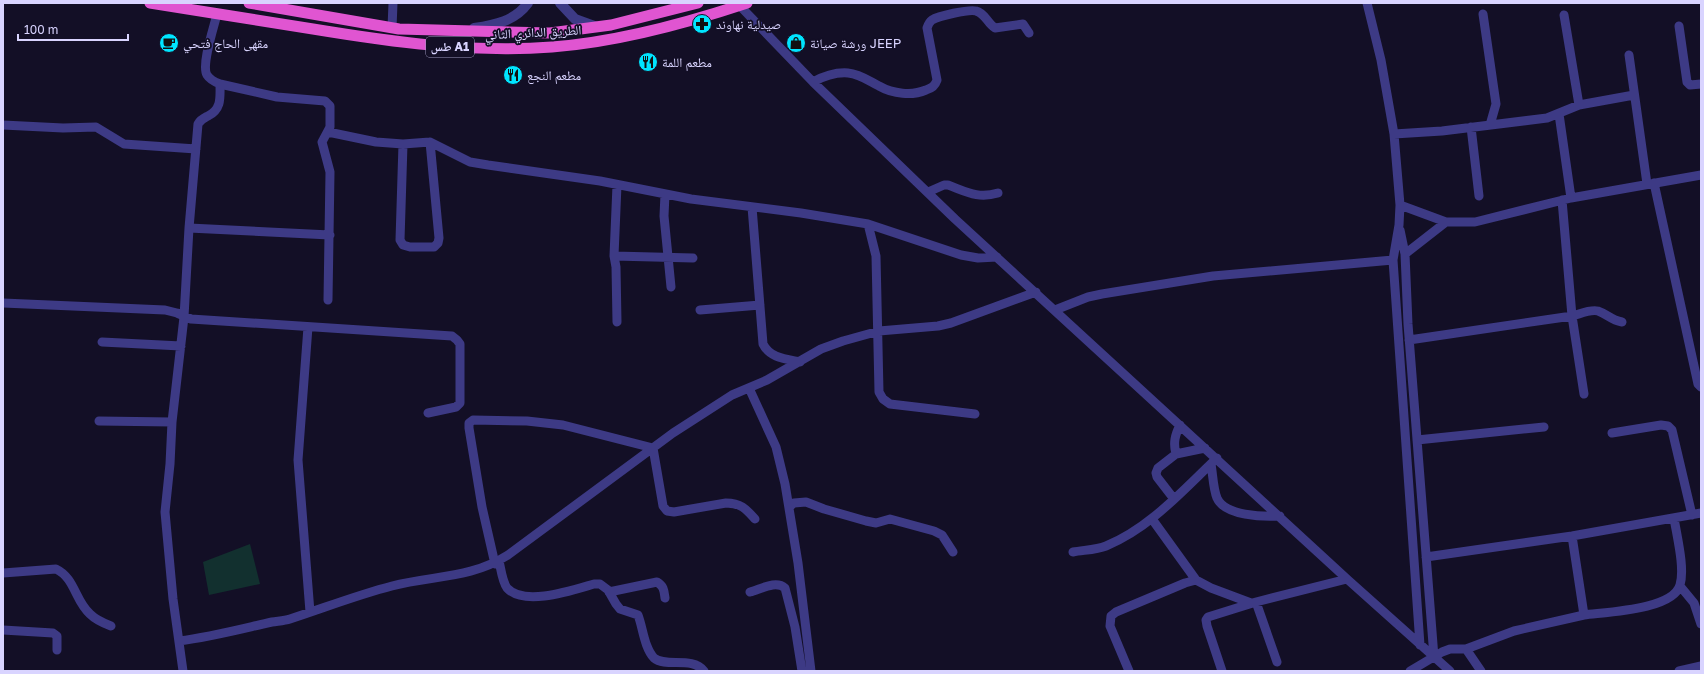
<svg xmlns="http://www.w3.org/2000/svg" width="1704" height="674" font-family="'Golos Text','Noto Naskh Arabic',sans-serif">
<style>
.green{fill:#12302f}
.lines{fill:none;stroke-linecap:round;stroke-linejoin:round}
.minor{stroke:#3d3a85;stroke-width:9}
.tertiary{stroke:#3d3a85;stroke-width:10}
.trunk{stroke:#e055d1;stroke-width:11}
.labels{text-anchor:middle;stroke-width:3.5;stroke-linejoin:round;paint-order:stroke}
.shield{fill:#130f26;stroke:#9e99be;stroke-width:1}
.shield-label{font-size:12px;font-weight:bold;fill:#d9d4ff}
.poi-label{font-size:13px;fill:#d9d4ff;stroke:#130f26;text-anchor:start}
.street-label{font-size:13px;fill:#d9d4ff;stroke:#130f26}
</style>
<rect width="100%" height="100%" fill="#130f26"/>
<path class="green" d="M 250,544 L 260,584 L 209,595 L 203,562 Z"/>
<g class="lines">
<path class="minor" d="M 1367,3 L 1381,60 L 1394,134 L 1400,205 L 1399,225 L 1393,260 L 1420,645
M 740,6 L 813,82 L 955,219 L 1347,579
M 217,14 C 214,27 201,65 207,75 C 210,80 215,82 220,84 L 277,97 L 325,101 L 330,106 L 330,127 L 322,142 L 330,172 L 328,300
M 1483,14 L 1496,104 L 1490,125
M 1564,15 L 1579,105
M 1679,26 L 1687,82 L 1690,85 L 1701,84
M 392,28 L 393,3
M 1629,55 L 1647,184
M 813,82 C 824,76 835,72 848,73 C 860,74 869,81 879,86 C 893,94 912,96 926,90 C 932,88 935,86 937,80 L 927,28 C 928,25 929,22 932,20 C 938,16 969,9 976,11 C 985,13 987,23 995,28 L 1023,24 L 1029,33
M 1559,114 L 1571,198
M 3,125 L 63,128 L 96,127 L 124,144 L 196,149
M 1471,127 L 1479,196
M 328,132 L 376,142 L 403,144 L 430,142 L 470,162 L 488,165 L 600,181 L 691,199 L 801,213 L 868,224 L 961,255 L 978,258 L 997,257
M 1394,134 L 1442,131 L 1547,118 L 1579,105 L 1634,95
M 403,144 L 400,240 L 403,245 L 410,247 L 434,247 L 438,243 L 439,238 L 430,142
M 1654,183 L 1698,384 L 1701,387
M 617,185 L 614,256 L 616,267 L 617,322
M 928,192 L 944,185 L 948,185 C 967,192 978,199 998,193
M 665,194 L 664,216 L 671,287
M 1562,200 L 1572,316 C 1580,314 1590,309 1598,311 C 1607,314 1611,320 1622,322
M 1400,205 L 1446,222 L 1475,222 L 1571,198 L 1701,175
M 752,207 L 763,344 C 770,358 785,359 800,362
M 868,224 L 876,256 L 879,392 L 883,399 L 890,404 L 975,414
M 189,228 L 330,235
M 1400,230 L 1405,254 L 1408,324 L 1434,657
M 1405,254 L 1446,222
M 614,256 L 693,258
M 3,303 L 165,310 L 177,313 L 191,319 L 452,336 L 457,340 L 460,344 L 460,403 L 456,407 L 428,413
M 700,310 L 760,305
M 1055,310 L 1088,297 L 1102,294 L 1213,276 L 1393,260
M 308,327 L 298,460 L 310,612
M 1409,340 L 1572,316 L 1584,394
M 102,342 L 181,346
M 749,388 L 776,447 L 785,484 L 798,563 L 811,671
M 99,421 L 172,422
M 1612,433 L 1661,425 L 1668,426 L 1672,430 L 1692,515
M 1417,440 L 1544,427
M 1176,454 C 1173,443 1175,435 1180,425
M 1211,464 C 1213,475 1213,488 1217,498 C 1225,516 1263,517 1280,516
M 1174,499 L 1157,477 L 1156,473 L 1158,468 L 1176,454 L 1205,448
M 789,507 L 794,503 L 806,502 L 824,509 L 866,521 L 876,523 L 890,519 L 934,531 L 942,535 L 953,552
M 1152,519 L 1196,580
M 1073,552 C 1083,550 1096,550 1106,546 C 1150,528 1183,490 1217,458
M 1426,557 L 1572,536 L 1701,513
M 499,561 C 501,569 502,581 507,588 C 524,607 573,590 594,584 L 600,584 L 608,590 L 616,604 L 620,609 L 638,615 C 643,628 644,647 654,658 C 666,668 692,656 704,671
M 495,564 L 482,507 L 469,428 L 469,423 L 473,420 L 527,421 L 563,425 L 653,448 L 663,506 L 667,511 L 674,512 L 726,503 C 741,503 746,509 755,519
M 3,573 L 56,569 C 75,578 75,601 90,614 C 96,620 103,623 111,626
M 1680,586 L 1694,603 L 1701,624
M 609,592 L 657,582 C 664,586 664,591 665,598
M 750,592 C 761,589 776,580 785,588 L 795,627 L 802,671
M 1256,602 L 1277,662
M 1584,615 C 1606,612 1673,610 1680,585 C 1685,568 1677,537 1674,518
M 3,630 L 53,633 L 57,636 L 57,650
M 179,641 C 211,637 241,629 272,622 C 278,621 284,621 290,619 C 324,608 357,595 392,586 C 434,575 470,579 508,555 L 673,433 L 732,395 L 767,380 L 821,349 L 843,341 L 879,331 L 938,326 L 951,323 L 1036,292
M 1466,649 L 1481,671
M 183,671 L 173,599 L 165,512 L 170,464 L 172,422 L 184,317 L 189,228 L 198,124 C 201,119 204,118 208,116 C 222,109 220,97 220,84
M 1129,671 L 1110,626 L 1111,616 L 1116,612 L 1185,583 L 1196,580 L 1211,588 L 1251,603
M 1222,671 L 1207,626 L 1206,620 L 1208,617 L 1256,602 L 1347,579 L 1450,671
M 1410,671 L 1442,652 L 1450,649 L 1466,649 L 1514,631 L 1584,615 L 1572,536
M 1679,671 L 1701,666"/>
<path class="tertiary" d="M 560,3 L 575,19 L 597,27
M 474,28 C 495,25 515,21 528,3"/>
<path class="trunk" d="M 150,3 C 204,12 259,20 313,29 C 392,42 471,53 552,47 C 618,42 684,24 747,3
M 249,3 L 399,29 L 550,33 L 611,25 L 698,3"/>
</g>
<defs>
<g id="pharmacy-disc" transform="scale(1)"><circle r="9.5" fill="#00e5ff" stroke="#130f26"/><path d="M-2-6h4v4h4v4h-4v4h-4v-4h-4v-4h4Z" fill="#111"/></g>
<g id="cafe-disc" transform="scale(1)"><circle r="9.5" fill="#00e5ff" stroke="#130f26"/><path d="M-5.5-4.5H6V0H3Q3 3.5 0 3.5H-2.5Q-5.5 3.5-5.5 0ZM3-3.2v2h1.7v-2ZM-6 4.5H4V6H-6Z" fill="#111"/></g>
<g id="shop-disc" transform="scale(1)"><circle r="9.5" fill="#00e5ff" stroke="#130f26"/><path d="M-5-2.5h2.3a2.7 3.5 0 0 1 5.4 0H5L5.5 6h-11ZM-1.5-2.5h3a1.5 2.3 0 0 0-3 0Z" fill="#111"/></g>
<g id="restaurant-disc" transform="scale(1)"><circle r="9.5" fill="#00e5ff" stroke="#130f26"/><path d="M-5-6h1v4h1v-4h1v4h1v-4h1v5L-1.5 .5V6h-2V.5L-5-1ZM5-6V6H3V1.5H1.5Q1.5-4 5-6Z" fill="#111"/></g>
</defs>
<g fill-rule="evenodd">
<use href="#pharmacy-disc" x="702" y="24"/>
<use href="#cafe-disc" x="169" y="43"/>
<use href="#shop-disc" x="796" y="43"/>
<use href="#restaurant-disc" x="648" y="62"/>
<use href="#restaurant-disc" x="513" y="75"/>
</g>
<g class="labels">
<rect class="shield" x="426" y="37" width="48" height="20" rx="3"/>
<g class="shield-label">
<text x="450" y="51">طس A1</text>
</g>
<g class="poi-label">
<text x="716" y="29">صيدلية نهاوند</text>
<text x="183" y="48">مقهى الحاج فتحي</text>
<text x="810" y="48">ورشة صيانة JEEP</text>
<text x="662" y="67">مطعم اللمة</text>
<text x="527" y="80">مطعم النجع</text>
</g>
<g class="street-label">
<text transform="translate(533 32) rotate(-3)" y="5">الطريق الدائري الثاني</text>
</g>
</g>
<rect width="1704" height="674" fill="none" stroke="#d9d4ff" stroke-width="8"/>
<path d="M18 34v6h110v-6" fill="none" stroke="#d9d4ff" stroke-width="2"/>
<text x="24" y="34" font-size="12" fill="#d9d4ff" stroke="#130f26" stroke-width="3" paint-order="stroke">100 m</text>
</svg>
